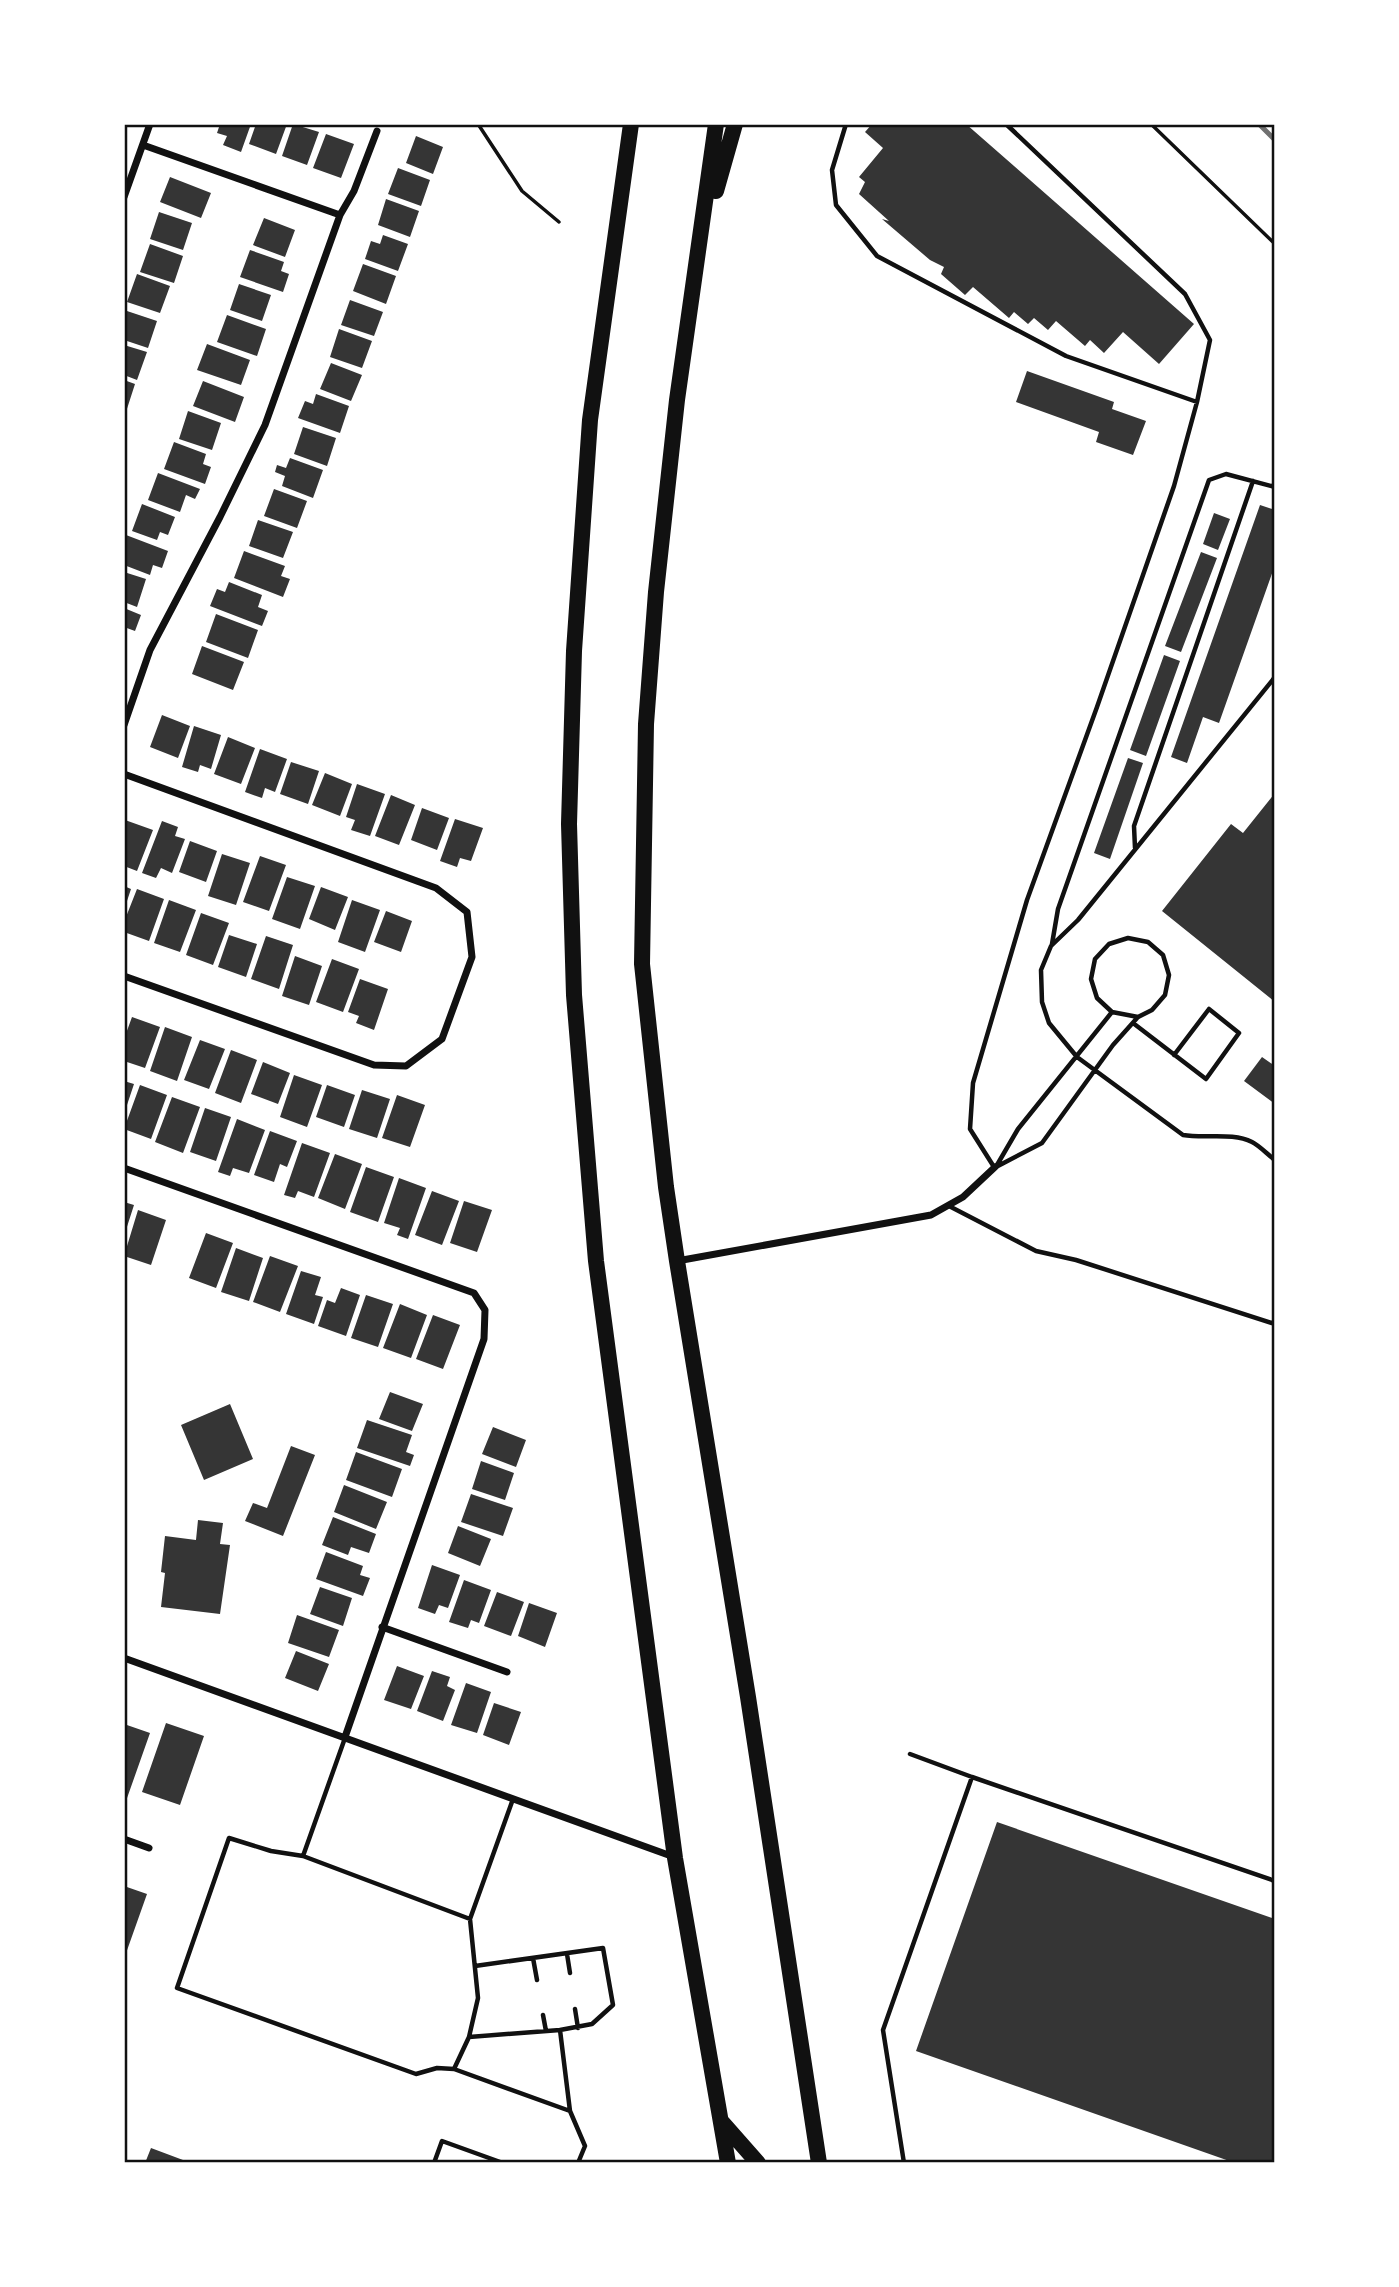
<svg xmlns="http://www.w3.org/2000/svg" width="1399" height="2287" font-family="Karla,sans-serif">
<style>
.building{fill:#353535}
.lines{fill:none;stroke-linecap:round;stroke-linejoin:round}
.path{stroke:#111;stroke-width:3.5}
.service{stroke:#111;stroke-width:4.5}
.minor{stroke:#111;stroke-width:7}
.trunk{stroke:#111;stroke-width:16}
.rail{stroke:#707070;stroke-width:5}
.neatline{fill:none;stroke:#111;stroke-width:2.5}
</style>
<rect width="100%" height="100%" fill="#fff"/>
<path class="building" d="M 220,124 L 251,124 L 241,152 L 223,145 L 227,136 L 217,133 Z
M 256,124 L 287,124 L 276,154 L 249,144 Z
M 293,124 L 319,132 L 307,165 L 282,156 Z
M 872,124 L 966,124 L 1194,324 L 1159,364 L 1123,332 L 1104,353 L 1090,340 L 1085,346 L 1056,321 L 1048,330 L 1034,318 L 1028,324 L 1014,312 L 1009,318 L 973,287 L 965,295 L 941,274 L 944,267 L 930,260 L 882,219 L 889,221 L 859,194 L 865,182 L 859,177 L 883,148 L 865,132 Z
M 326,134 L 354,144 L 341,178 L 313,168 Z
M 416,136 L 443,147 L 433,174 L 406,163 Z
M 398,168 L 430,180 L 421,206 L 388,194 Z
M 170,177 L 211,193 L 201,218 L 160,202 Z
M 386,199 L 419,211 L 410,237 L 378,225 Z
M 159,212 L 192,223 L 183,250 L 150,239 Z
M 264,218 L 295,230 L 285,257 L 253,245 Z
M 383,235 L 408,244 L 398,271 L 365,259 L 371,241 L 380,244 Z
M 150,244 L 183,256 L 174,283 L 140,272 Z
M 250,250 L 284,262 L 281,271 L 289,274 L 283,292 L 240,277 Z
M 363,264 L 396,276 L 386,304 L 353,291 Z
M 137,274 L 170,286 L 160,313 L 127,302 Z
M 239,284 L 271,295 L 262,321 L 230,310 Z
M 350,300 L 383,312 L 374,336 L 341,325 Z
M 124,310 L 157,321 L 148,348 L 124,340 Z
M 227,315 L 266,329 L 257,356 L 217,342 Z
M 339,329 L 372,341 L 362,368 L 330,357 Z
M 207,344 L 250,360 L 241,385 L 197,370 Z
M 124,345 L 147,352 L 137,380 L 124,375 Z
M 331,363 L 362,375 L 351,401 L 320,389 Z
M 1027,371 L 1114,402 L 1112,409 L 1146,421 L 1133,455 L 1096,442 L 1099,432 L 1016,402 Z
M 124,380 L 135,384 L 125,415 L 124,415 Z
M 203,381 L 244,397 L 235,422 L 193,406 Z
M 316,394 L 349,406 L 340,433 L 298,418 L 305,401 L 313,404 Z
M 188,411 L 221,423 L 212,450 L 179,439 Z
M 303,427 L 336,438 L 327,466 L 294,454 Z
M 174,442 L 206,454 L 203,464 L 211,467 L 205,484 L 164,469 Z
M 290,458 L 323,470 L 313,498 L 282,486 L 285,476 L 275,472 L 277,465 L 286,468 Z
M 158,473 L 200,489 L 195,499 L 186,495 L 180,512 L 148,500 Z
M 274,489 L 307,501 L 297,528 L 264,516 Z
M 142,504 L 175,517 L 168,535 L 160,532 L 157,540 L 132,531 Z
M 1260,505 L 1275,510 L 1275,565 L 1219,723 L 1203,717 L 1187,763 L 1171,757 Z
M 1214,513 L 1230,519 L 1218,550 L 1203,544 Z
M 258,520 L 293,532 L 283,558 L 249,546 Z
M 126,535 L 168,551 L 162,568 L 153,565 L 150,575 L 124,565 Z
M 244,551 L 285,566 L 281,576 L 290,579 L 283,597 L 234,578 Z
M 1201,552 L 1217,558 L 1181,652 L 1165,646 Z
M 124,572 L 146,579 L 137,607 L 124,602 Z
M 229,582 L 262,595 L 258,607 L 268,611 L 262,626 L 210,606 L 217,589 L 225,592 Z
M 124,608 L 141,615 L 135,631 L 124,627 Z
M 216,614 L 258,630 L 248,658 L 206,642 Z
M 202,646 L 244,662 L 233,690 L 192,674 Z
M 1164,655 L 1180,661 L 1146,756 L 1130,750 Z
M 162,715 L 190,726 L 178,758 L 150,747 Z
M 194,726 L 221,735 L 211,769 L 200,765 L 198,772 L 182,767 Z
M 228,737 L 255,748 L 241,784 L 214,774 Z
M 260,749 L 287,759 L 275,792 L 265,788 L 262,798 L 245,792 Z
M 1128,758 L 1143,763 L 1110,859 L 1094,853 Z
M 291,762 L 319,771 L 308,804 L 280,794 Z
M 325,773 L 352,784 L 340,816 L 312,805 Z
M 357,784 L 385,794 L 370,836 L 351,830 L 355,820 L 346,817 Z
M 1275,793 L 1275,1002 L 1162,911 L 1231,824 L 1243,833 Z
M 391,795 L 415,805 L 399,845 L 375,836 Z
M 422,808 L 449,818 L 437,850 L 411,840 Z
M 455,819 L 483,828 L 471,861 L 460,858 L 457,867 L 440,861 Z
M 125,820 L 153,830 L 137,871 L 124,866 Z
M 162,821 L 178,827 L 175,836 L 185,839 L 172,873 L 161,868 L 156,878 L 142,873 Z
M 190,841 L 217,851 L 206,882 L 179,872 Z
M 222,854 L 250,863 L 236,905 L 208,896 Z
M 260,856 L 286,865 L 269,911 L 243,902 Z
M 287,877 L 315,886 L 300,929 L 272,919 Z
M 124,886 L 131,889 L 125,907 L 124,907 Z
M 321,887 L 348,897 L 335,930 L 309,919 Z
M 137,889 L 164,899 L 149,941 L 124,932 L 124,922 Z
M 169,900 L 196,910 L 180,952 L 154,943 Z
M 352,900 L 380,910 L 365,952 L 338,942 Z
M 386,911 L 412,921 L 401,952 L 374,942 Z
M 201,913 L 229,923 L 213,965 L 186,955 Z
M 229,935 L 257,944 L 246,977 L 218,967 Z
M 266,936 L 293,945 L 279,989 L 251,979 Z
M 295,956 L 322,966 L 309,1005 L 282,996 Z
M 332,959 L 359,969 L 343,1012 L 316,1002 Z
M 360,979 L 388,989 L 374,1030 L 356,1023 L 359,1016 L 348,1012 Z
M 132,1017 L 160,1027 L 145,1068 L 124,1061 L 124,1039 Z
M 165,1027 L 192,1037 L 177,1081 L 150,1071 Z
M 200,1040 L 225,1049 L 209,1089 L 184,1080 Z
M 231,1050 L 257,1060 L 241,1103 L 215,1093 Z
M 1262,1057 L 1275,1066 L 1275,1104 L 1244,1081 Z
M 263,1062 L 290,1073 L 278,1104 L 251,1094 Z
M 294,1075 L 322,1085 L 307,1127 L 280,1117 Z
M 124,1081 L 134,1084 L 125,1111 L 124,1111 Z
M 140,1085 L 167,1095 L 151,1139 L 124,1129 Z
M 327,1085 L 355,1095 L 344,1127 L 316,1117 Z
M 362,1090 L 390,1099 L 377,1138 L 349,1129 Z
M 397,1095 L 425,1105 L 410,1147 L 382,1138 Z
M 172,1097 L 200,1107 L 183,1153 L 155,1142 Z
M 205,1108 L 231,1117 L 216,1161 L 190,1152 Z
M 237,1119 L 265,1130 L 249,1173 L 233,1168 L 230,1176 L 218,1172 Z
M 270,1131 L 297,1141 L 287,1167 L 280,1164 L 274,1182 L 254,1175 Z
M 302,1143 L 330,1153 L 314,1197 L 298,1191 L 295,1198 L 284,1195 Z
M 335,1154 L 362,1164 L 345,1209 L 318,1198 Z
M 366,1167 L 394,1177 L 378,1222 L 350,1212 Z
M 399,1178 L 426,1188 L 408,1239 L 397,1235 L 400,1228 L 384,1223 Z
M 432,1191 L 459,1201 L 442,1245 L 415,1235 Z
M 464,1201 L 492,1210 L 477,1252 L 450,1243 Z
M 124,1202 L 134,1205 L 125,1233 L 124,1233 Z
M 138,1210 L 166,1220 L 151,1265 L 124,1256 Z
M 206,1233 L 233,1243 L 216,1288 L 189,1278 Z
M 236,1248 L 263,1258 L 249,1301 L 221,1292 Z
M 270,1256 L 298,1266 L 280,1312 L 253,1302 Z
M 301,1271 L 321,1277 L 315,1295 L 323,1297 L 314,1324 L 286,1314 Z
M 341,1288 L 360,1295 L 346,1336 L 318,1326 L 327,1300 L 335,1303 Z
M 366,1295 L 393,1304 L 378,1347 L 351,1338 Z
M 400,1304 L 427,1315 L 411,1358 L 383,1348 Z
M 433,1315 L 460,1325 L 443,1369 L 416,1359 Z
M 390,1392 L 423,1404 L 412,1431 L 379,1419 Z
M 230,1404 L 253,1459 L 204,1480 L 181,1425 Z
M 367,1420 L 412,1435 L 406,1452 L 414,1455 L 410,1466 L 357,1448 Z
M 493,1427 L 526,1440 L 516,1467 L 482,1454 Z
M 291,1446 L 315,1455 L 283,1536 L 245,1521 L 253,1503 L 267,1508 Z
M 356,1452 L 402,1469 L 392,1497 L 346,1480 Z
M 481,1461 L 514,1473 L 505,1500 L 472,1489 Z
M 344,1485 L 387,1502 L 376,1529 L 334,1512 Z
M 471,1494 L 513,1508 L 503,1536 L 461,1522 Z
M 333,1517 L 376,1534 L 369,1553 L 351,1547 L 348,1555 L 322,1545 Z
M 198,1520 L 223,1523 L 220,1544 L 230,1545 L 220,1614 L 161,1607 L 165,1573 L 161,1572 L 165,1536 L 196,1540 Z
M 458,1526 L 491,1539 L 480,1566 L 448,1553 Z
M 326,1552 L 363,1566 L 360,1575 L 370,1578 L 363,1596 L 316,1579 Z
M 432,1565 L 460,1575 L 448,1608 L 439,1605 L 435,1614 L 418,1608 Z
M 464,1580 L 491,1590 L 479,1623 L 471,1620 L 468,1628 L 449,1622 Z
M 320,1587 L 352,1598 L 343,1626 L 310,1614 Z
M 497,1592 L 524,1602 L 511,1636 L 484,1626 Z
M 529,1603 L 557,1613 L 545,1647 L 518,1636 Z
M 297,1615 L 339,1630 L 329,1657 L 288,1643 Z
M 296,1651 L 329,1664 L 318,1691 L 285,1678 Z
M 397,1666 L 424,1676 L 411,1709 L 384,1700 Z
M 432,1671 L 450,1677 L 447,1686 L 455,1690 L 443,1721 L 417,1711 Z
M 466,1683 L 491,1692 L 477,1733 L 451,1725 Z
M 494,1703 L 521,1712 L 509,1745 L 483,1735 Z
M 166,1723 L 204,1736 L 180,1805 L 142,1792 Z
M 124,1724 L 150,1733 L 126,1801 L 124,1801 Z
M 997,1822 L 1275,1919 L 1275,2163 L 1235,2163 L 916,2051 Z
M 124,1886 L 147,1894 L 125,1956 L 124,1956 Z
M 151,2148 L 191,2163 L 145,2163 Z"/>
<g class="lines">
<path class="path" d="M 478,124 L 522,191 L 559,222
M 1151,124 L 1275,244"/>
<path class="service" d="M 846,124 L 832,170 L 836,205 L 877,256 L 1066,356 L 1197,402
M 1275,677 L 1078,920 L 1051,946 L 1041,970 L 1042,1002 L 1049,1023 L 1077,1057 L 1183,1135 C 1205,1139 1232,1132 1252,1142 C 1260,1146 1268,1155 1275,1160
M 1135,848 L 1134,826 L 1253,481
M 1052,944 L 1058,909 L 1209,480 L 1226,474 L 1275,487
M 1133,1023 L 1206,1079 L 1239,1033 L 1209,1009 L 1174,1055
M 997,1165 L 1018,1129 L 1112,1012
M 994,1167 L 970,1129 L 973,1083 L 1027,900 L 1097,707 L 1174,486 L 1197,402 L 1210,340 L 1185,294 L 1006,124
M 996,1167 L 1042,1143 L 1113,1045 L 1138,1017 L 1152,1010 L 1165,995 L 1169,975 L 1163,955 L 1148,942 L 1128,938 L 1109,944 L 1095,959 L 1091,979 L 1097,998 L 1112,1012 L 1138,1017
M 949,1206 L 1036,1251 L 1076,1260 L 1275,1324
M 345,1738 L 303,1856 L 470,1919
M 910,1754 L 972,1777
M 513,1799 L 470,1919 L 478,1998 L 469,2037 L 454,2069 L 570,2111 L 585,2146 L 578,2163
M 303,1856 L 271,1851 L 229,1838 L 177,1988 L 416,2074 L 437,2068 L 454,2069
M 567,1954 L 570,1973
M 533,1958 L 537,1980
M 475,1966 L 603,1948 L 613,2005 L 592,2024 L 560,2030
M 575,2009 L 578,2028
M 543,2015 L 546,2031
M 469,2037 L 560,2030 L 570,2111
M 434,2163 L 442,2141 L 503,2163
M 904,2163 L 883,2030 L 972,1777 L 1275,1881"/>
<path class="minor" d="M 143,145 L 340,215
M 124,197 L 150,124
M 124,725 L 150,650 L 220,517 L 265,425 L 340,215 L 354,191 L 377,131
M 124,774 L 436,888 L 467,912 L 472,957 L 442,1039 L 406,1066 L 374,1065 L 124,976
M 124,1168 L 474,1293 L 485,1310 L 484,1339 L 345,1737
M 677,1261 L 931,1215 L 963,1197 L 995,1167
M 382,1627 L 507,1672
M 124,1658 L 674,1857
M 124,1839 L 149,1848"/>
<path class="trunk" d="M 631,124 L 590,420 L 574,651 L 569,824 L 574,995 L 596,1261 L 675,1858 L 728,2163
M 716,124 L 677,400 L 656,592 L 646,724 L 642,964 L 666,1187 L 677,1261 L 748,1697 L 819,2163
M 716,191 L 735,124
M 721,2121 L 758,2163"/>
<path class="rail" d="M 1259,124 L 1275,140"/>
</g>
<rect width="1399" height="2287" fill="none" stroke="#ffffff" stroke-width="252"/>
<rect x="126" y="126" width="1147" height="2035" class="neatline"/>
</svg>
